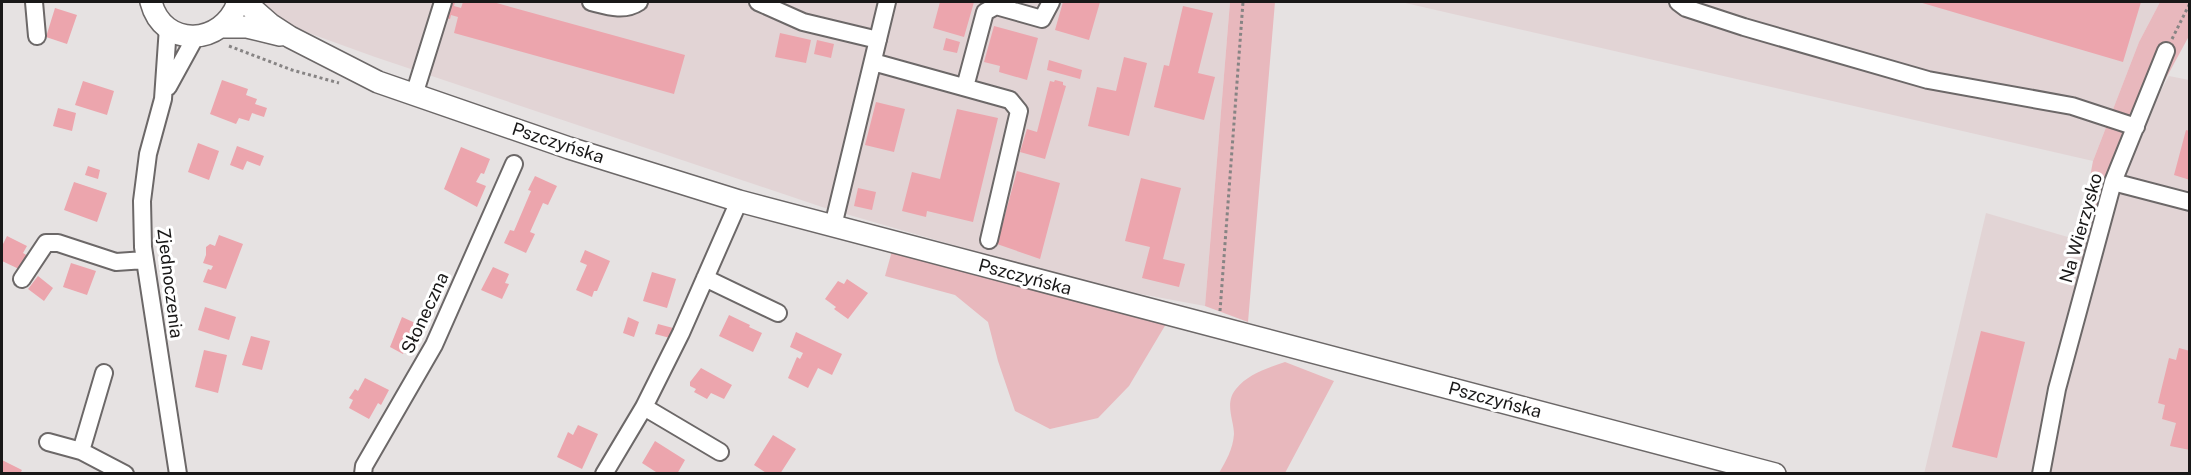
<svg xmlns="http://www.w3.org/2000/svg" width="2191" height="475" font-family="'Public Sans',sans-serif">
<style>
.built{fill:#e2d4d5}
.green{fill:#e8b8bd}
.building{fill:#eca5ad}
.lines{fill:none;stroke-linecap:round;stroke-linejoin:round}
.minor-casing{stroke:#6c6868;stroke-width:20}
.major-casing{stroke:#6c6868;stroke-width:24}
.path{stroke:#878484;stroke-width:3;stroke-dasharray:3 3;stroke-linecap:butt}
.minor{stroke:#fff;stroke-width:16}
.major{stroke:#fff;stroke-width:21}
.labels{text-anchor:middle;stroke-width:6;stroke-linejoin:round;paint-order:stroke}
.street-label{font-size:18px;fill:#191818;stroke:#fff}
</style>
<rect width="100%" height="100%" fill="#e6e2e2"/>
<path class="built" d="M 230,2 L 1230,2 L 1205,306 L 1092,285 L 825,208 L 375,57 L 231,5 Z
M 1401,2 L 2160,2 L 2139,42 L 2093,161 Z
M 2169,76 L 2189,80 L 2189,473 L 1924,474 L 1986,213 L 2078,240 Z"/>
<path class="green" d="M 1230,2 L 1275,2 L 1248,322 L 1205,306 Z
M 2160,2 L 2189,2 L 2189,36 L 2078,240 L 2093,161 L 2139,42 Z
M 892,251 L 1166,324 L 1129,386 L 1098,418 L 1050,429 L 1015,411 L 998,361 L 988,322 L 955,295 L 885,276 Z
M 1285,362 L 1334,381 L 1285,473 L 1219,473 C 1226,461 1233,449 1234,434 C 1234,420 1224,403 1236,389 C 1248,374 1268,368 1285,362 Z"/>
<path class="building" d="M 443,2 L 455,2 L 454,6 L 461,8 L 463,2 L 493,2 L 685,55 L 674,94 L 454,33 L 458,17 L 451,15 L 450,19 L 439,16 Z
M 940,2 L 974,2 L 964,37 L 933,28 Z
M 1063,2 L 1100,2 L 1089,40 L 1055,30 Z
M 1919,2 L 2141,2 L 2123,62 Z
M 1183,6 L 1213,13 L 1198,73 L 1215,77 L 1204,120 L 1154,107 L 1164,65 L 1169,66 Z
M 55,8 L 77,15 L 67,44 L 46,37 Z
M 994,26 L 1038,38 L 1027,80 L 999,72 L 1000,66 L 984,62 Z
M 780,33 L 811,40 L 806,63 L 775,57 Z
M 946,38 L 960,42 L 957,53 L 943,50 Z
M 817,40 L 834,44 L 831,58 L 814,54 Z
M 1124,57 L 1147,63 L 1129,136 L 1088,126 L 1097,87 L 1116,91 Z
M 1049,60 L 1082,70 L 1080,79 L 1047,70 Z
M 222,80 L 248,89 L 246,95 L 257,99 L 255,104 L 267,108 L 264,117 L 252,113 L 249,121 L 239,118 L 236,124 L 210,114 Z
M 1055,80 L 1063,82 L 1063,85 L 1066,86 L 1045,159 L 1020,152 L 1027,129 L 1037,132 L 1050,81 L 1054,82 Z
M 83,81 L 114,91 L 107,115 L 75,105 Z
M 876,102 L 905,109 L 894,152 L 865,145 Z
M 58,108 L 76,113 L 72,131 L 53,126 Z
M 957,109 L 998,118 L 973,222 L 927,211 L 926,217 L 902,211 L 912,172 L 940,179 Z
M 2186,130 L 2190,131 L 2190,180 L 2174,175 Z
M 198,143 L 219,151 L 209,180 L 188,172 Z
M 237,146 L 264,156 L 260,166 L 247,161 L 243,170 L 230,165 Z
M 461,147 L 490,159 L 484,174 L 481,173 L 476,182 L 486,186 L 477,207 L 444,189 Z
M 88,166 L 100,170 L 98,179 L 85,175 Z
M 1017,171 L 1060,183 L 1040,259 L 997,244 Z
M 535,176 L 557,186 L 548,205 L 543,203 L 530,232 L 535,234 L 526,253 L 504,243 L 510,230 L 514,231 L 531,191 L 528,190 Z
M 1141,178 L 1181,188 L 1163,259 L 1185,264 L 1179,287 L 1142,278 L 1150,247 L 1125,241 Z
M 74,182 L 107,193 L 97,222 L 64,210 Z
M 858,188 L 876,192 L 872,210 L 854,206 Z
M 219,235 L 243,244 L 226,289 L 203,282 L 208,269 L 211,270 L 213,266 L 203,263 L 206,255 L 206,247 L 210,244 L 215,246 Z
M 7,236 L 27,246 L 23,253 L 28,256 L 21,270 L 2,261 L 2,246 Z
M 585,250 L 610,261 L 597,291 L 594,291 L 592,297 L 576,290 L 587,265 L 580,262 Z
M 71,263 L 96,271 L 87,295 L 63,287 Z
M 493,267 L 509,274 L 505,283 L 509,284 L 502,299 L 481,290 Z
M 652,272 L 676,279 L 667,308 L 643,301 Z
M 38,276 L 53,288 L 44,301 L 28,289 Z
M 847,279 L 868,293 L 848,319 L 834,309 L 836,307 L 825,299 L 838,281 L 844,284 Z
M 205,307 L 236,317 L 229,340 L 198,330 Z
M 729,315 L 750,325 L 749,327 L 762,333 L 753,352 L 719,336 Z
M 402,317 L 422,326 L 413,344 L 408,342 L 403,354 L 390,347 Z
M 628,317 L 639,322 L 634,337 L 623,333 Z
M 658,324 L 673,328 L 670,338 L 655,334 Z
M 1981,331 L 2025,342 L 1997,458 L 1952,447 Z
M 796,332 L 842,354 L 832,375 L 818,368 L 808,388 L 788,378 L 797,357 L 800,359 L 803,353 L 790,347 Z
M 251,336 L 270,341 L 262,370 L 242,365 Z
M 2179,348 L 2190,351 L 2190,450 L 2170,446 L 2176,423 L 2162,419 L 2165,405 L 2158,403 L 2169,358 L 2176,360 Z
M 204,350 L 227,355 L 218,393 L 195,387 Z
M 701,368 L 732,385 L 724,399 L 711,393 L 707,399 L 694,392 L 696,389 L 690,386 L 690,382 Z
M 365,378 L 389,390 L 381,405 L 378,403 L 369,419 L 349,408 L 353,400 L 349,398 L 355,389 L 358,391 Z
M 578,425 L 598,434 L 582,469 L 557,457 L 568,432 L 573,435 Z
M 773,435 L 796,449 L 780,474 L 768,474 L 754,465 Z
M 655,441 L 685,460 L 677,474 L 659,474 L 642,463 Z
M 2,460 L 22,470 L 20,474 L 2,474 Z"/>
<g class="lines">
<g class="minor-casing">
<path id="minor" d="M 34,2 L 37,36
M 591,2 C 607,6 624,12 639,2
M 758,2 L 803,22 L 878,40
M 1678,2 L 1686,8 L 1744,27 L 1928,80 L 2072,106 L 2136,127
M 168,27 L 163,99 L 148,154 L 142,201 L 143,247 L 178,474
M 873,62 L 1010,100 L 1019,111 L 989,240
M 168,87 L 196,36
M 965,87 L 985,12 L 996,6 L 1042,19 L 1051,2
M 414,95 L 443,2
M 2113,182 L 2190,202
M 833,226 L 887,2
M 705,278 L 778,313
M 22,279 L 46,243 L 58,243 L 116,262 L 145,260
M 644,407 L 720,452
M 48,442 L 81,451 L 125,474
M 81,451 L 104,373
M 363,474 L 364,466 L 434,345 L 514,164
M 604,474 L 644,407 L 681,333 L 739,201
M 2041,474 L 2057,389 L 2113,182 L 2166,51"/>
</g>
<g class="major-casing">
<path id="major" d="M 151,2 C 163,49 223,46 238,2
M 245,2 L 270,24 L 290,37 L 378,82 L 569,148 L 739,201 L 1775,474
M 222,27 L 247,27 L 280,35"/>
</g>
<path class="path" d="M 2172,39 L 2190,3
M 229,46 L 292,70 L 339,83
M 1220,311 L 1243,2"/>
<use href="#minor" class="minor"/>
<use href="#major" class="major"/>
</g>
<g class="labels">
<g class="street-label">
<text transform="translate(558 143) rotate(18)" y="6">Pszczyńska</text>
<text transform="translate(2081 228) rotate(-74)" y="6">Na Wierzysko</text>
<text transform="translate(1025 277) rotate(15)" y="6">Pszczyńska</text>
<text transform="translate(170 283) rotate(83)" y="6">Zjednoczenia</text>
<text transform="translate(425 313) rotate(-65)" y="6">Słoneczna</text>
<text transform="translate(1495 400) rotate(15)" y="6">Pszczyńska</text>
</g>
</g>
<rect width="2191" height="475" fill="none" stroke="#191818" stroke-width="6"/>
</svg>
